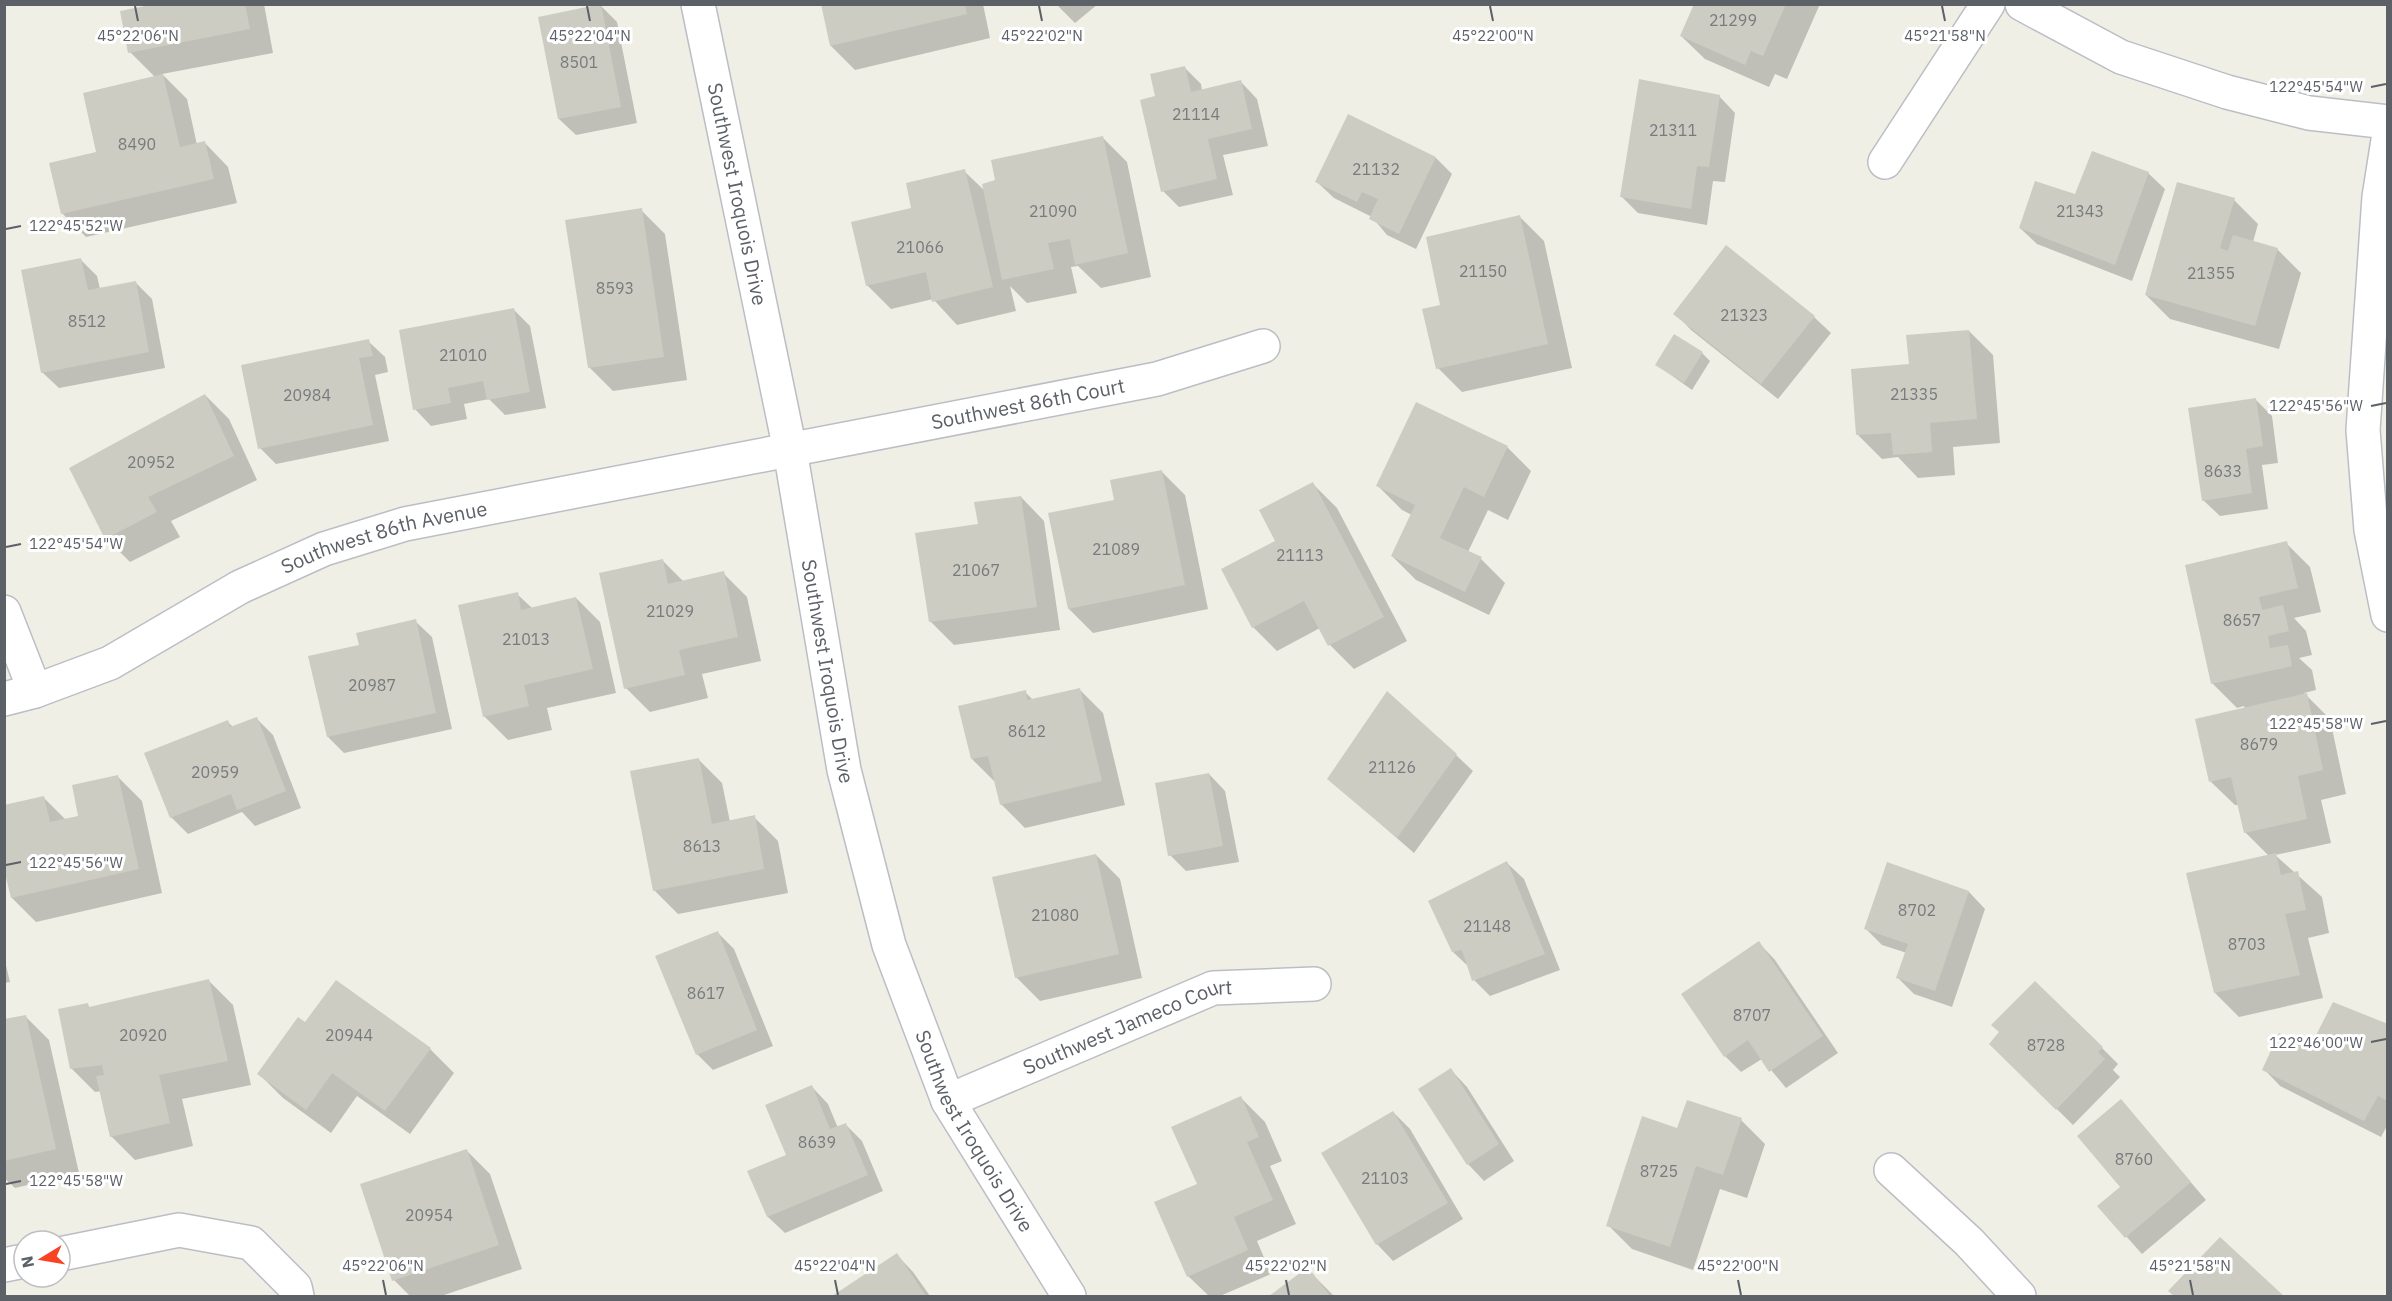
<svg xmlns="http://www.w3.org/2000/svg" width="2392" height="1301" font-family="'IBM Plex Sans',sans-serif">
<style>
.shadow{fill:#0003}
.building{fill:#cdccc3}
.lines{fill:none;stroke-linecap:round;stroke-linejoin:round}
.minor-casing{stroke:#bcbec5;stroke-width:36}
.minor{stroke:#fff;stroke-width:33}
.ticks{fill:none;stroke:#5c6067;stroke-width:2}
.labels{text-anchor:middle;stroke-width:6;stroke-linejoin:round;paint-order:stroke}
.number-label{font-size:16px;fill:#787b7e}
.street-label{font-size:20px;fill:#5c6067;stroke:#fff}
.ticks-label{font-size:15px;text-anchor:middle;fill:#5c6067;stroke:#fff;stroke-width:6;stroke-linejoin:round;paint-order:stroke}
</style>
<rect width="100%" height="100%" fill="#f0efe5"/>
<path class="shadow" d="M 160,4 L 264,4 L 273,53 L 162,74 L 187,99 L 197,145 L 205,143 L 228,167 L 237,203 L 86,237 L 62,213 L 97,153 L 155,77 L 130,52 Z
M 822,4 L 983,4 L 990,38 L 855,70 L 831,46 Z
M 1056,4 L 1098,4 L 1075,23 Z
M 1696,4 L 1820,4 L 1787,79 L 1775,74 L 1769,87 L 1705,59 L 1681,36 Z
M 601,6 L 617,22 L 637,123 L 576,135 L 559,119 Z
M 1184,67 L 1201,84 L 1202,91 L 1241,82 L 1257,99 L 1268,146 L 1223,155 L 1233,195 L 1179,207 L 1163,191 L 1157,97 Z
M 1719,96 L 1735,113 L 1725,182 L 1713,181 L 1707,225 L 1638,213 L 1621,196 Z
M 1103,138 L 1127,162 L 1151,277 L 1101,288 L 1078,266 L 1071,267 L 1077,293 L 1027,303 L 1010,286 L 1016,311 L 957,325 L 933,299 L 891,309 L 867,285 L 913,209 L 964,171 L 985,191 Z
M 1436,158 L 1452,174 L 1416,249 L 1387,235 L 1372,217 L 1334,198 L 1317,182 Z
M 2148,173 L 2165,189 L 2132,281 L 2037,244 L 2020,228 Z
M 2234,200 L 2258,224 L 2253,242 L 2277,249 L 2301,273 L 2279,349 L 2170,319 L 2146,295 Z
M 641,210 L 665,234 L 687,380 L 613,391 L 589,367 Z
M 1520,217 L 1544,241 L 1572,368 L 1462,392 L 1438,368 L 1442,306 Z
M 81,260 L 97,276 L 100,289 L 136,283 L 152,299 L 165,368 L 59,388 L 42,372 Z
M 513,309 L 530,326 L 546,408 L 505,415 L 489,399 L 464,404 L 467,419 L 431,426 L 415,409 Z
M 1675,313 L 1814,317 L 1831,333 L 1778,399 L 1691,330 Z
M 1969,331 L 1993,355 L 2000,443 L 1953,447 L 1955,475 L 1918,478 L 1898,457 L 1882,459 L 1858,435 L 1910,366 Z
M 368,341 L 385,357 L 388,372 L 375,375 L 389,441 L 276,464 L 260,448 Z
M 1702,353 L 1710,361 L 1692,390 L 1657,365 Z
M 205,395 L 229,419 L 257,480 L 171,521 L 180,537 L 130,562 L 106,538 Z
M 2255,399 L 2272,416 L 2278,463 L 2262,465 L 2268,509 L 2220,516 L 2203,500 Z
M 1507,447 L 1531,471 L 1508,520 L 1488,510 L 1468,552 L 1481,559 L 1505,583 L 1489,615 L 1416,580 L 1392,556 L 1412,515 L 1402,510 L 1378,486 Z
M 1161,471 L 1185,495 L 1208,609 L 1093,633 L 1069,609 L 1115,501 Z
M 1313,484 L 1337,508 L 1407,641 L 1354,669 L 1330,645 L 1320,628 L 1277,651 L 1253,627 L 1277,542 Z
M 1021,497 L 1044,521 L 1060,630 L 954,645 L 930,621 L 980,525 Z
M 2286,543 L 2310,567 L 2321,612 L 2294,618 L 2306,631 L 2312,655 L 2299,658 L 2312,670 L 2316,690 L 2304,693 L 2330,719 L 2346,794 L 2321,800 L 2331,843 L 2275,855 L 2322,897 L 2329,933 L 2308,938 L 2323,998 L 2239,1017 L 2215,993 L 2269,856 L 2245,832 L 2239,805 L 2235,805 L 2211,782 L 2245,709 L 2244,706 L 2237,708 L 2213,684 L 2187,566 Z
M 662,560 L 684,582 L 723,573 L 747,597 L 761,661 L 702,674 L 708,698 L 650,712 L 626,688 Z
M 517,594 L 532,608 L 576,598 L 600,622 L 616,693 L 547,708 L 552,730 L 508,740 L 484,716 Z
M 415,621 L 432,637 L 452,729 L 344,753 L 328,737 L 361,646 Z
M 1079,689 L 1103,713 L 1125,805 L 1025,828 L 1001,804 L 996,783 L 972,759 L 1025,692 L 1033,700 Z
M 256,718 L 273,735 L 301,808 L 255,826 L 242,812 L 188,834 L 171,817 L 228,722 L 233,727 Z
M 1456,755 L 1473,771 L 1414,853 L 1329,779 Z
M 698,759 L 722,783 L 730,822 L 754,817 L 778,841 L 788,893 L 678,914 L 654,890 Z
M 1209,774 L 1225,791 L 1239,862 L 1186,871 L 1170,855 Z
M 118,777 L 142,801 L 162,893 L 36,922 L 12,898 L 43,797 L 66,820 L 80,817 Z
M 1096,855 L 1120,879 L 1142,978 L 1040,1001 L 1016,977 Z
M 1507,863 L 1524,879 L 1560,970 L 1490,996 L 1474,980 L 1470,968 L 1453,952 Z
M 1969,892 L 1985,909 L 1952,1007 L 1914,994 L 1898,978 L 1907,953 L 1882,945 L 1866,929 Z
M 717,932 L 734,949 L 773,1046 L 713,1070 L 697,1054 Z
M 1759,943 L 1775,960 L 1838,1053 L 1786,1088 L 1762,1059 L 1741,1072 L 1725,1056 Z
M 4,957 L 10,982 L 4,983 Z
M 209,981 L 233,1005 L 251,1085 L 182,1099 L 193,1146 L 135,1160 L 111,1136 L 101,1091 L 95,1092 L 71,1068 L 87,1005 L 90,1008 Z
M 25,1016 L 49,1040 L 79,1173 L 15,1188 L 4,1178 L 4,1021 Z
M 306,1024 L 430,1049 L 454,1073 L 410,1134 L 357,1096 L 331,1133 L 283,1098 L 259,1074 Z
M 2388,1026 L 2388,1124 L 2381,1137 L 2280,1086 L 2264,1069 L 2310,1049 Z
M 1991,1044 L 2102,1048 L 2118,1064 L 2113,1070 L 2120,1077 L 2073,1125 Z
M 1451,1070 L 1467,1087 L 1514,1161 L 1484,1181 L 1468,1164 Z
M 812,1087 L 828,1104 L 838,1128 L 846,1125 L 862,1141 L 883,1191 L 785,1233 L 768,1217 L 749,1172 L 788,1156 Z
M 1241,1098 L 1265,1122 L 1282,1161 L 1270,1166 L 1296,1224 L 1257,1241 L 1271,1274 L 1220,1296 L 1209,1296 L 1188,1276 L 1199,1184 Z
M 2121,1101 L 2206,1200 L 2142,1254 L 2100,1207 L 2123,1187 Z
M 1393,1112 L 1410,1129 L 1463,1219 L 1393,1261 L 1377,1244 Z
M 1741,1120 L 1765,1144 L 1747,1198 L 1720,1189 L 1693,1270 L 1632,1249 L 1608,1225 L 1678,1130 Z
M 466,1150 L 490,1174 L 522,1269 L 441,1296 L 410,1296 L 394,1280 Z
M 2220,1239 L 2282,1296 L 2176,1296 L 2170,1291 Z
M 897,1255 L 913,1272 L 930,1296 L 835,1296 Z
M 1307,1269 L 1334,1296 L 1272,1296 Z"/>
<path class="building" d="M 155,4 L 245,4 L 250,29 L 128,53 L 120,11 Z
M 601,4 L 621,107 L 558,119 L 538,17 Z
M 821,4 L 965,4 L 967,14 L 830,46 Z
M 1694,4 L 1786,4 L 1763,56 L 1751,51 L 1745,65 L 1680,36 Z
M 1185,66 L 1191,92 L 1241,80 L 1252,129 L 1208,139 L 1217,179 L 1161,192 L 1140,100 L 1155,96 L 1150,74 Z
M 163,74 L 180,147 L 205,141 L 214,179 L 61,214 L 49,163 L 96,152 L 83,93 Z
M 1639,79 L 1720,95 L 1709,167 L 1697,166 L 1691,209 L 1620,197 Z
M 1348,114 L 1436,157 L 1399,234 L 1369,219 L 1378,199 L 1362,192 L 1357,202 L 1315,182 Z
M 1103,136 L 1128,253 L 1075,265 L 1070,239 L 1048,243 L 1054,269 L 1002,280 L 982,184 L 995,180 L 991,160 Z
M 2092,151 L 2149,172 L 2115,265 L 2019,228 L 2035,181 L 2075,194 Z
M 965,169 L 993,287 L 932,302 L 926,272 L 866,286 L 851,222 L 911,208 L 906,183 Z
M 2177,182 L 2235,198 L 2220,248 L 2228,251 L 2233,235 L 2278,248 L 2255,326 L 2145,295 Z
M 642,208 L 664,357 L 588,368 L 565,220 Z
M 1520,215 L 1548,344 L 1436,369 L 1422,309 L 1440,305 L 1426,237 Z
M 1726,245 L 1815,316 L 1761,384 L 1673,314 Z
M 81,258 L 88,290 L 136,281 L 149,352 L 41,373 L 21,270 Z
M 514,308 L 530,392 L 487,400 L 483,381 L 448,388 L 451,403 L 413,410 L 399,330 Z
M 1969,330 L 1977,419 L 1930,423 L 1932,452 L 1893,455 L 1891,433 L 1856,435 L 1851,369 L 1909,364 L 1906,335 Z
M 1674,334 L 1703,352 L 1684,383 L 1655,365 Z
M 369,339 L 373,356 L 359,358 L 373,425 L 258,449 L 241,365 Z
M 205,394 L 234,456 L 148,497 L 157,512 L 105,539 L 69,468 Z
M 2256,398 L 2263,446 L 2246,449 L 2252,493 L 2202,501 L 2188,408 Z
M 1416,402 L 1508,446 L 1484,497 L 1464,487 L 1440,538 L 1482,557 L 1465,592 L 1391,556 L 1415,505 L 1376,486 Z
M 1162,470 L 1185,585 L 1068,609 L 1048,513 L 1114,500 L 1110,480 Z
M 1313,482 L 1384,617 L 1328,646 L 1304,601 L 1252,628 L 1221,569 L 1275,541 L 1259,510 Z
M 1021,496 L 1037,607 L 929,622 L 915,533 L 978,524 L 974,502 Z
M 2287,541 L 2298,588 L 2259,597 L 2262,610 L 2283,605 L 2289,631 L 2268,636 L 2270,648 L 2288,645 L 2292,666 L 2211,684 L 2185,565 Z
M 663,559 L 668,584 L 724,571 L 738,637 L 679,650 L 685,675 L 624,689 L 599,573 Z
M 518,592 L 521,610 L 576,597 L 593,669 L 524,685 L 529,706 L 483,717 L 458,605 Z
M 416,619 L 436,713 L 327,737 L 308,656 L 359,645 L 356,633 Z
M 1080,688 L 1102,781 L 1000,805 L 988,756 L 971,759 L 958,706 L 1026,690 L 1027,700 Z
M 1387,691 L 1457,754 L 1397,838 L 1327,779 Z
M 2307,693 L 2323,770 L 2298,776 L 2307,819 L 2244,833 L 2231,777 L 2209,782 L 2195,719 Z
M 257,717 L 286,791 L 237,810 L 231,794 L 170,818 L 144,753 L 228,720 L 230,727 Z
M 699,758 L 712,824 L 755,815 L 764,869 L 653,891 L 630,771 Z
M 1209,773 L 1223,846 L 1168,856 L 1155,783 Z
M 118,775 L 139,869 L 11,898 L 4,869 L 4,805 L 44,796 L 50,822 L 78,816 L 72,785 Z
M 2276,853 L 2281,875 L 2298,871 L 2306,910 L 2285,914 L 2300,975 L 2214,993 L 2186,873 Z
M 1096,854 L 1119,954 L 1015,978 L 992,877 Z
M 1507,861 L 1545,954 L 1472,981 L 1462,950 L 1452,952 L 1428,901 Z
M 1887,862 L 1969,891 L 1935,991 L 1896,978 L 1908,944 L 1864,929 Z
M 718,931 L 757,1030 L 696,1055 L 655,956 Z
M 1759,941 L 1823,1036 L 1769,1072 L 1748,1040 L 1724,1057 L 1681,994 Z
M 209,979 L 228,1061 L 159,1075 L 170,1123 L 110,1137 L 96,1076 L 104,1075 L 102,1065 L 70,1069 L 58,1009 L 88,1003 L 89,1007 Z
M 336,980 L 431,1048 L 385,1111 L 332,1073 L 306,1110 L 257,1074 L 298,1017 L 305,1022 Z
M 2035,981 L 2103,1047 L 2098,1052 L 2105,1059 L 2056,1110 L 1989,1044 L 1999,1032 L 1991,1025 Z
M 2333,1002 L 2388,1024 L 2388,1101 L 2378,1096 L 2364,1121 L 2262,1070 L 2279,1033 L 2310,1047 Z
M 26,1015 L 56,1149 L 4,1161 L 4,1019 Z
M 1451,1068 L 1499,1144 L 1467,1165 L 1418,1089 Z
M 812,1085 L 830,1129 L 846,1123 L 868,1175 L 767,1217 L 747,1171 L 786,1155 L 765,1105 Z
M 1241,1096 L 1259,1137 L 1247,1142 L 1273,1200 L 1234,1217 L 1248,1250 L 1187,1277 L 1154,1202 L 1197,1184 L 1171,1127 Z
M 2121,1099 L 2191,1182 L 2125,1238 L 2097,1206 L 2120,1187 L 2077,1136 Z
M 1687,1100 L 1742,1118 L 1723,1175 L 1696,1166 L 1670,1247 L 1606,1226 L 1642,1116 L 1677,1128 Z
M 1393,1111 L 1448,1203 L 1376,1245 L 1321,1153 Z
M 467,1149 L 499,1245 L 392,1281 L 360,1184 Z
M 2220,1237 L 2284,1296 L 2174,1296 L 2168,1291 Z
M 897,1253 L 926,1296 L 832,1296 Z
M 1308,1267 L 1330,1296 L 1269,1296 Z"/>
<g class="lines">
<g class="minor-casing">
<g id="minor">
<path id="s1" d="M 698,4 L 790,450 L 844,770 L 889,945 L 948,1101 L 1069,1296"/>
<path d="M 2022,4 L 2121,57 L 2227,92 L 2309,113 L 2388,122"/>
<path d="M 2388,140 L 2379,197 L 2363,430 L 2371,530 L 2388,615"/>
<path d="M 1885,162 L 1988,4"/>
<path d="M 4,612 L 35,691"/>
<path id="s2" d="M 4,699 L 35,691 L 110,663 L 240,587 L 324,549 L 405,524 L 1157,379 L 1263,346"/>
<path id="s3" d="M 948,1101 L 1213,988 L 1314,984"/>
<path d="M 1891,1170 L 1969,1242 L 2019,1296"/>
<path d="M 60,1254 L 179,1230 L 251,1243 L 295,1287 L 297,1296"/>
<path d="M 4,1265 L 24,1261"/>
</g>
</g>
<use href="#minor" class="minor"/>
</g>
<path class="ticks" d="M 135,6 L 138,21M 587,6 L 590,21M 1039,6 L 1042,21M 1490,6 L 1493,21M 1942,6 L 1945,21M 2371,87 L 2386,84M 6,229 L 21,226M 2371,406 L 2386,403M 6,547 L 21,544M 2371,724 L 2386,721M 6,865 L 21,862M 2371,1042 L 2386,1039M 6,1184 L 21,1181M 383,1280 L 386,1295M 835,1280 L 838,1295M 1286,1280 L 1289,1295M 1738,1280 L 1741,1295M 2190,1280 L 2193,1295"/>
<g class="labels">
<g class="number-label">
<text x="1733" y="26">21299</text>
<text x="579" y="68">8501</text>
<text x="1196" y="120">21114</text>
<text x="1673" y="136">21311</text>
<text x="137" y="150">8490</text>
<text x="1376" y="175">21132</text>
<text x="1053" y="217">21090</text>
<text x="2080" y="217">21343</text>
<text x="920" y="253">21066</text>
<text x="1483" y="277">21150</text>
<text x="2211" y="279">21355</text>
<text x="615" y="294">8593</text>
<text x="1744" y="321">21323</text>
<text x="87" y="327">8512</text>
<text x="463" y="361">21010</text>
<text x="1914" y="400">21335</text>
<text x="307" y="401">20984</text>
<text x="151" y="468">20952</text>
<text x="2223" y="477">8633</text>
<text x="1116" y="555">21089</text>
<text x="1300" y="561">21113</text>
<text x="976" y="576">21067</text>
<text x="670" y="617">21029</text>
<text x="2242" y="626">8657</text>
<text x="526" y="645">21013</text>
<text x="372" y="691">20987</text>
<text x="1027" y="737">8612</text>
<text x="2259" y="750">8679</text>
<text x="1392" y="773">21126</text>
<text x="215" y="778">20959</text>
<text x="702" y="852">8613</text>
<text x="1917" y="916">8702</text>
<text x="1055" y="921">21080</text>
<text x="1487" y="932">21148</text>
<text x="2247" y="950">8703</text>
<text x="706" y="999">8617</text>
<text x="1752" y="1021">8707</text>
<text x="143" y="1041">20920</text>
<text x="349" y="1041">20944</text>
<text x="2046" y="1051">8728</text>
<text x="817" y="1148">8639</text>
<text x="2134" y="1165">8760</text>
<text x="1659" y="1177">8725</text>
<text x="1385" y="1184">21103</text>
<text x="429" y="1221">20954</text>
</g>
<g class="street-label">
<text dy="7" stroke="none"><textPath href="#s1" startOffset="194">Southwest Iroquois Drive</textPath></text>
<text dy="7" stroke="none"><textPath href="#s2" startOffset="1074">Southwest 86th Court</textPath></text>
<text dy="7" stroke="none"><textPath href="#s2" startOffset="416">Southwest 86th Avenue</textPath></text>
<text dy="7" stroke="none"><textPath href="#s1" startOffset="680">Southwest Iroquois Drive</textPath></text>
<text dy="7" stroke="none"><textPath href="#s3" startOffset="195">Southwest Jameco Court</textPath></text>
<text dy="7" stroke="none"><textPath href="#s1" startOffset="1166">Southwest Iroquois Drive</textPath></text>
</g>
</g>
<g class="ticks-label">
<text x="138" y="41">45°22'06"N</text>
<text x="590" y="41">45°22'04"N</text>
<text x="1042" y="41">45°22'02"N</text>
<text x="1493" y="41">45°22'00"N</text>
<text x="1945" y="41">45°21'58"N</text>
<text x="2316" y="92">122°45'54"W</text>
<text x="76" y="231">122°45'52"W</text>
<text x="2316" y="411">122°45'56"W</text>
<text x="76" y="549">122°45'54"W</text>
<text x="2316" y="729">122°45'58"W</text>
<text x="76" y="868">122°45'56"W</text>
<text x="2316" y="1048">122°46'00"W</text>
<text x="76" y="1186">122°45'58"W</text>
<text x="383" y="1271">45°22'06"N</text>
<text x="835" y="1271">45°22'04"N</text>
<text x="1286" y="1271">45°22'02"N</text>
<text x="1738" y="1271">45°22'00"N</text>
<text x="2190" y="1271">45°21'58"N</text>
</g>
<rect width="2392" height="1301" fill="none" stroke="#5c6067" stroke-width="12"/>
<g transform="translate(42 1259) rotate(259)"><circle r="28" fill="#ffffff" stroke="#bebfc2" stroke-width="1.5"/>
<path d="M0-4.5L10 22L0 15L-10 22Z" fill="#f94222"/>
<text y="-9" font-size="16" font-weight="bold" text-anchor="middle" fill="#5c6067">N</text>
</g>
</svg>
